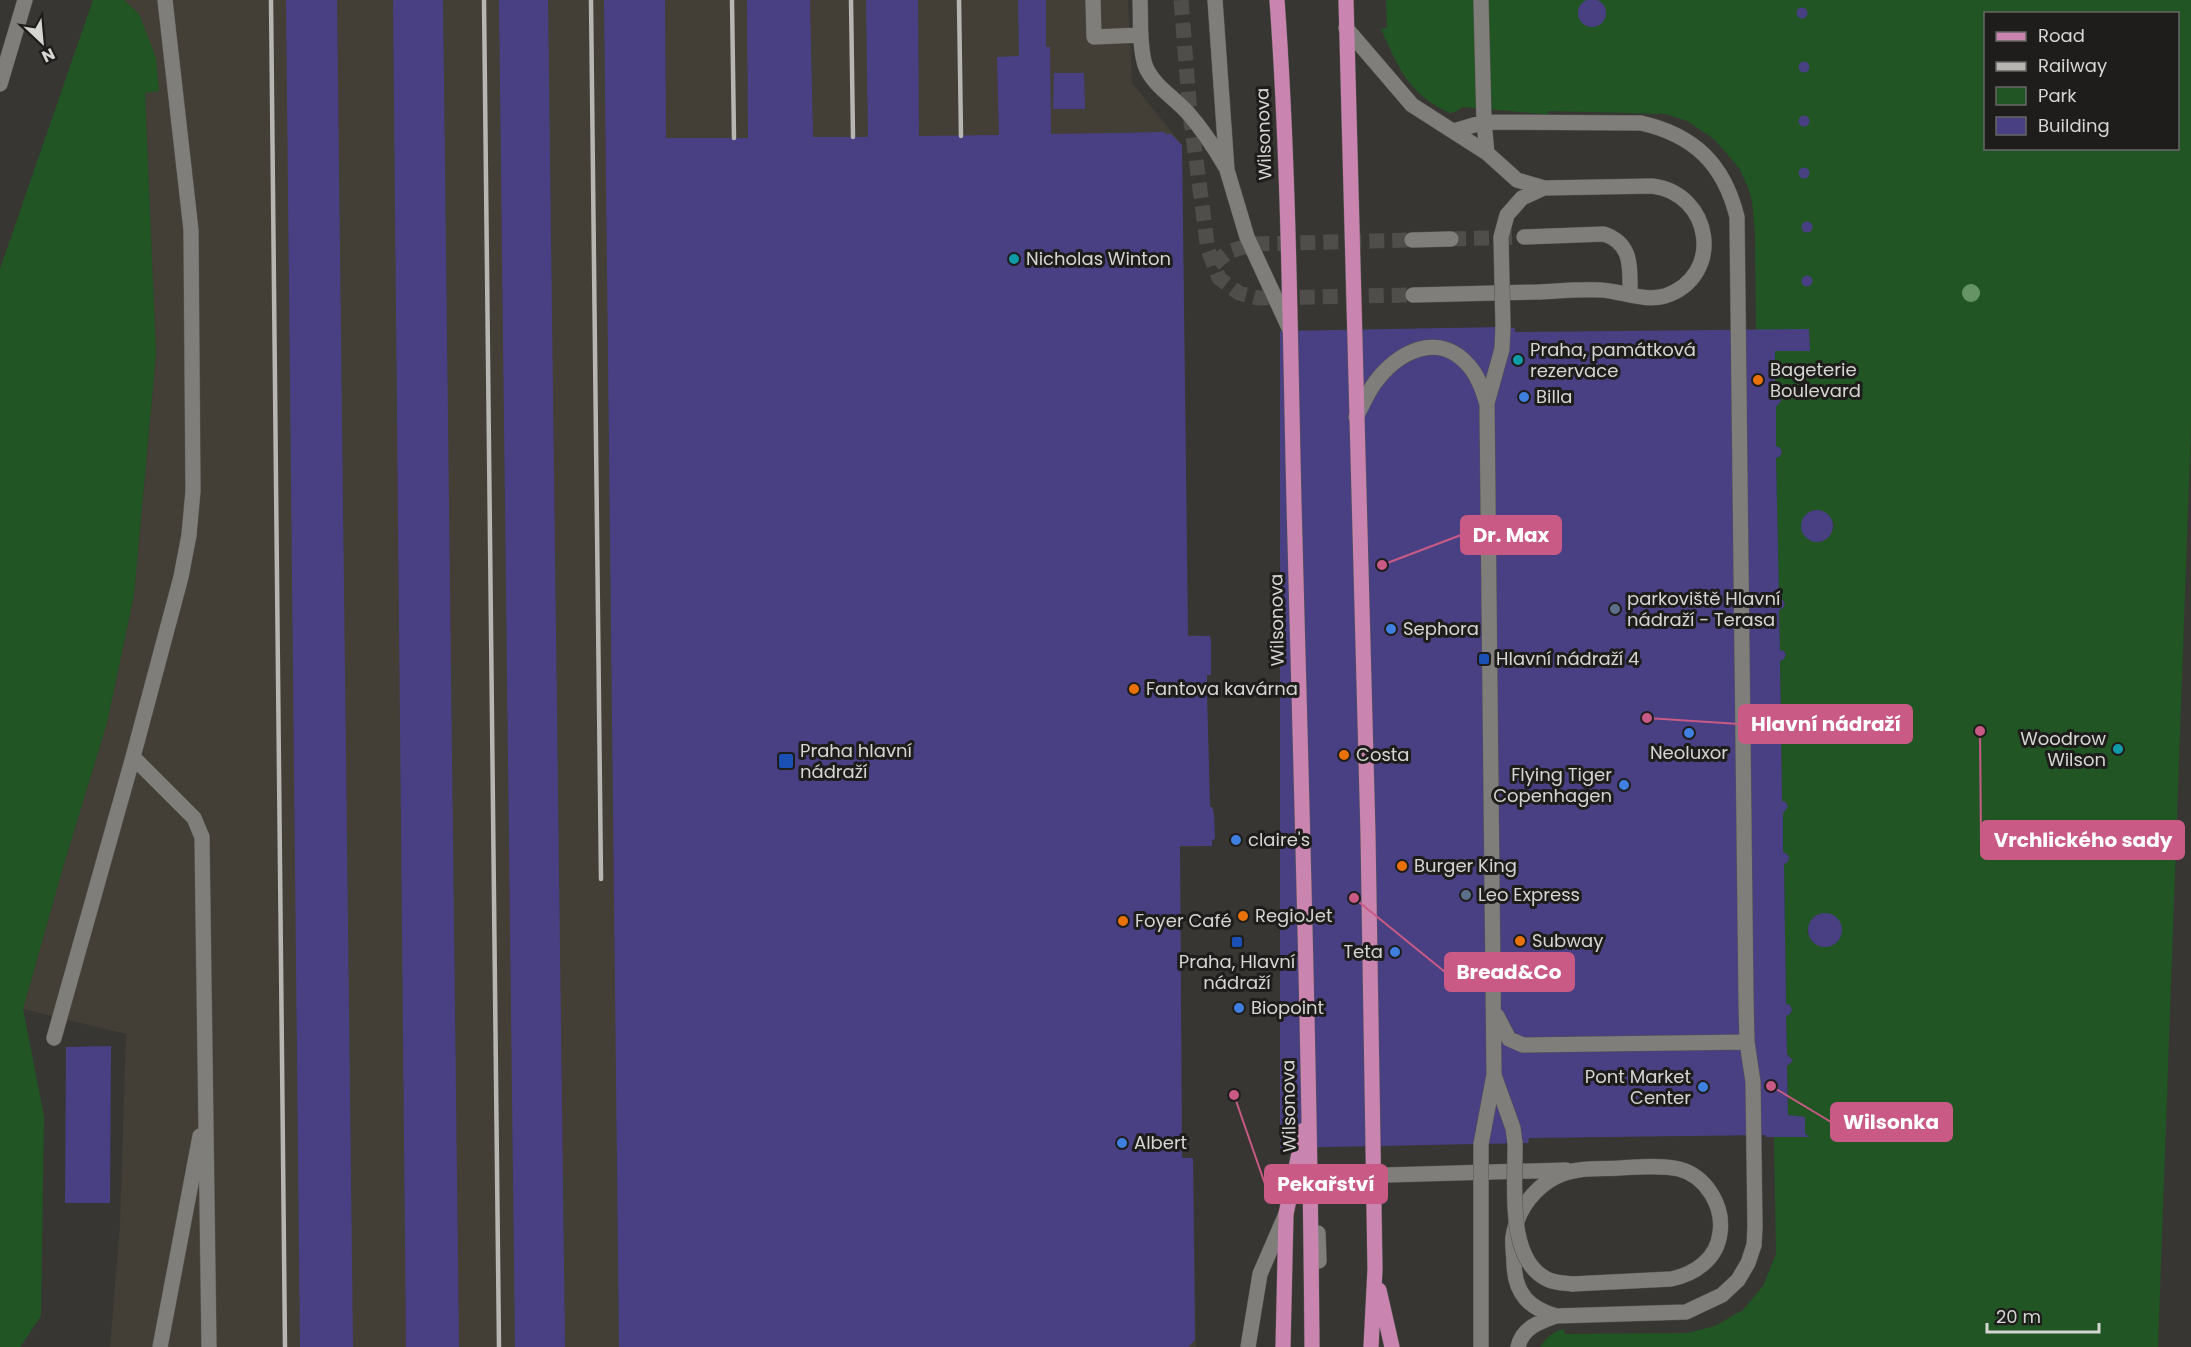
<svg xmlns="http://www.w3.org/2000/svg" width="2191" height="1347" font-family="Poppins,sans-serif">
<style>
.built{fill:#433f36}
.green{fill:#215624;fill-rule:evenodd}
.building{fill:#484083}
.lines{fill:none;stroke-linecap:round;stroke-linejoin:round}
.minor-tunnel{stroke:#4f4e4a;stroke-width:15;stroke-dasharray:15 8;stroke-linecap:butt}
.minor-casing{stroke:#565451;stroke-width:16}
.major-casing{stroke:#565451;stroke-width:16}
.minor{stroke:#807e7a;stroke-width:15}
.major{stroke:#c984b0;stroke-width:15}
.rail{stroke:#b7b6b3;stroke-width:4.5}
.minor-bridge-casing{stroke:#565451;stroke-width:16;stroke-linecap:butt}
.minor-bridge{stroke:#807e7a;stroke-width:15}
.tree{fill:#669465}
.culture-dot{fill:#0f9aa8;stroke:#1e1d1c;stroke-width:2}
.food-dot{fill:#e8710a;stroke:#1e1d1c;stroke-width:2}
.shop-dot{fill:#3f7fe0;stroke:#1e1d1c;stroke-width:2}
.service-dot{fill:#5c6f8a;stroke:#1e1d1c;stroke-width:2}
.transit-dot{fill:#1a4fb4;stroke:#1e1d1c;stroke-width:2}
.labels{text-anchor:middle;stroke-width:6;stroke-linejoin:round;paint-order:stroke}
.street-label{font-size:18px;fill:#d5d5d2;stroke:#1e1d1c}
.poi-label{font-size:18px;fill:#d5d5d2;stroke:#1e1d1c;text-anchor:start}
.leader{fill:none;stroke:#c95a85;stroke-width:2}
.callout-dot{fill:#c95a85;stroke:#1e1d1c;stroke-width:2}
.callout{fill:#c95a85;stroke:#c95a85;stroke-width:2}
.callout-label{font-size:20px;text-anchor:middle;font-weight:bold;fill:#fff}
</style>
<rect width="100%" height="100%" fill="#373632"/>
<path class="built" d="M 124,0 L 1128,0 L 1132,83 L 1182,145 L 1188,635 L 1210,636 L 1211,642 L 1211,675 L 1207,675 L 1207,693 L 1210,806 L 1212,807 L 1215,839 L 1212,840 L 1212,846 L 1180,847 L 1182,1158 L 1193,1158 L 1196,1347 L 110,1347 L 120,1225 L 126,1034 L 23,1009 L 64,864 L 107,723 L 134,595 L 156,354 L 145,92 L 159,91 L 139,14 Z"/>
<path class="green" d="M 93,0 L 124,0 L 139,14 L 156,58 L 159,91 L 145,93 L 156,354 L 134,595 L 107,723 L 64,864 L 23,1009 L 44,1116 L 41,1316 L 20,1347 L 0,1347 L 0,269 Z
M 1386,0 L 1589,0 L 1579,9 L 1579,18 L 1585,25 C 1604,32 1613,11 1598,0 L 2191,0 L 2191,425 L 2158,1347 L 1540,1347 C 1546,1338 1553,1331 1564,1329 L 1565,1334 L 1687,1333 L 1715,1326 L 1743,1310 L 1763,1286 L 1776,1254 L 1774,1137 L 1809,1136 L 1805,1134 L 1804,1117 L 1788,1115 L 1787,1066 L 1793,1061 L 1787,1054 L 1786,1016 L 1790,1014 L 1792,1010 L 1790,1005 L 1786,1004 L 1784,864 L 1788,862 L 1789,857 L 1787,854 L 1783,852 L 1783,813 L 1788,807 L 1786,803 L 1782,801 L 1780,661 L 1784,659 L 1786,655 L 1784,651 L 1780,650 L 1779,615 L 1779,610 L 1783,608 L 1785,604 L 1779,598 L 1776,458 L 1780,456 L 1782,452 L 1780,448 L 1776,446 L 1776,407 L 1781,401 L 1780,397 L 1775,395 L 1775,351 L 1810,351 L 1809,330 L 1756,331 L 1755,234 L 1752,201 L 1748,187 L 1739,168 L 1714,139 L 1687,121 L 1666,114 L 1548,111 L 1548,114 L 1543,114 L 1463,107 L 1455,112 L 1450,113 C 1409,95 1398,67 1381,29 L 1387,28 ZM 1986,14 L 2178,14 L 2178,148 L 1986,148 ZM 1816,510 L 1828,514 L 1834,524 L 1830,536 L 1821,542 L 1809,540 C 1797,529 1800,516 1816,510 ZM 1825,913 C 1836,915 1841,922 1842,932 L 1837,943 L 1822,947 L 1812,942 L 1807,931 L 1814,917 Z"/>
<path class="building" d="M1578 13a14 14 0 1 1 28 0a14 14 0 1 1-28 0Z
M 286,0 L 337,0 L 353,1347 L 300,1347 Z
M 393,0 L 443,0 L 459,1347 L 406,1347 Z
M 499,0 L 548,0 L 565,1347 L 515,1347 Z
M 604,0 L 665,0 L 666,138 L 748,138 L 747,0 L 810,0 L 813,137 L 868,137 L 866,0 L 918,0 L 919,136 L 999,135 L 997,57 L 1019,56 L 1018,0 L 1046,0 L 1046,47 L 1050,47 L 1051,134 L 1165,132 L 1165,134 L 1171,134 L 1182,145 L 1188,636 L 1210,636 L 1211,642 L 1211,675 L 1207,675 L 1207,693 L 1210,807 L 1212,807 L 1214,814 L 1215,839 L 1212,840 L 1212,846 L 1180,846 L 1182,1158 L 1193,1158 L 1195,1340 L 1188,1347 L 619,1347 Z
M1796.5 13a5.5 5.5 0 1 1 11 0a5.5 5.5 0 1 1-11 0Z
M1798.5 67a5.5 5.5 0 1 1 11 0a5.5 5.5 0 1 1-11 0Z
M 1054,73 L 1084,73 L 1085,109 L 1053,109 Z
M1798.5 121a5.5 5.5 0 1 1 11 0a5.5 5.5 0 1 1-11 0Z
M1798.5 173a5.5 5.5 0 1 1 11 0a5.5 5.5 0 1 1-11 0Z
M1801.5 227a5.5 5.5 0 1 1 11 0a5.5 5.5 0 1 1-11 0Z
M1801.5 281a5.5 5.5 0 1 1 11 0a5.5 5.5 0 1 1-11 0Z
M 1503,327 L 1515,328 L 1515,332 L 1809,329 L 1810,351 L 1775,351 L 1775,395 L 1780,397 L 1781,401 L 1776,407 L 1776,446 L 1780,448 L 1782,452 L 1780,456 L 1776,458 L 1779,598 L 1783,600 L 1785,604 L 1783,608 L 1779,610 L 1779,615 L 1780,650 L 1784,651 L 1786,655 L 1784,659 L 1780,661 L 1782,801 L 1786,802 L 1788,807 L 1783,813 L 1783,852 L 1787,854 L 1789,857 L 1788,862 L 1784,864 L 1786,1004 L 1790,1005 L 1792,1010 L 1790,1014 L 1786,1016 L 1787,1054 L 1793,1061 L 1787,1066 L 1788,1115 L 1805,1117 L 1805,1134 L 1810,1137 L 1766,1137 L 1765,1135 L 1529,1138 L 1528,1143 L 1280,1148 L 1280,331 Z
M1801 526a16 16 0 1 1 32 0a16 16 0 1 1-32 0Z
M1808 930a17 17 0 1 1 34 0a17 17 0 1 1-34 0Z
M 111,1046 L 110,1203 L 65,1203 L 66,1047 Z"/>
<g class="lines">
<path class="minor-tunnel" d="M 1181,0 L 1190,114 L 1208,250 L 1219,278 L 1239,293 L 1258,298 L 1413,295
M 1451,239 L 1524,237
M 1214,264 L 1228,252 L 1253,244 L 1412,240"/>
<g class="minor-casing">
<path id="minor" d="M 1093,0 L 1094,37 L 1141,35
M 1140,0 C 1141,21 1139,45 1145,65 C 1153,86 1174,97 1188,113 C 1202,129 1214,147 1225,166
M 1215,0 L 1227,170 L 1247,237 L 1290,330
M 1481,0 L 1484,122 L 1487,153
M 1346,28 L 1412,105 L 1487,153 L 1517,180 L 1544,188 L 1652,186 C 1712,193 1725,276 1665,296 C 1645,302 1621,291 1601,290 C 1580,289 1558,291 1537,292 C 1495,293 1454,294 1413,295
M 0,84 L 25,0
M 1454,131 L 1484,122 L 1641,123 C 1694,135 1724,164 1737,217 L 1746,1000 L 1747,1042 L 1753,1082 L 1755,1227 L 1754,1245 L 1748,1263 L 1738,1280 L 1722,1295 L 1686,1312 L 1556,1316 C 1529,1308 1515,1294 1514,1264 C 1514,1255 1512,1245 1513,1237 C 1518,1203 1545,1174 1579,1170 C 1592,1168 1607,1169 1620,1168 C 1639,1167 1661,1165 1679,1169 C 1706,1176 1724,1206 1720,1233 C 1717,1259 1695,1274 1671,1279 L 1572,1284
M 1507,215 L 1522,198 L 1544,188
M 1524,237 L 1604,234 C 1633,244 1630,268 1630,294
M 1412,240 L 1451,239
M 1487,403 L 1502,349 L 1503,327
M 1356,417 C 1362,406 1367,394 1374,384 C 1397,352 1439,329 1470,367 C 1479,378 1483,391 1487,404 L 1494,1075 L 1481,1144
M 133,757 L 194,818 L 202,837 L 209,1347
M 1497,1016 L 1509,1039 L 1523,1045 L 1747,1042
M 54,1038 L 133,757 L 181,577 L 189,535 L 193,491 L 191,230 L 165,0
M 1495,1078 L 1513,1128 L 1515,1143
M 1316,1194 L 1316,1177 L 1566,1170
M 1318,1233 L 1319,1261
M 160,1347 L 200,1136
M 1248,1347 L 1260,1274 L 1286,1214
M 1518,1347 C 1522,1328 1539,1322 1556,1316"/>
</g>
<g class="major-casing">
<path id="major" d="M 1277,0 C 1290,180 1290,361 1295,541 C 1302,810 1310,1078 1312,1347
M 1346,0 L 1368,834 L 1375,1269 L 1371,1347
M 1379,1290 L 1392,1347
M 1283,1347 L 1286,1214 L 1304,1130"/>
</g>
<use href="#minor" class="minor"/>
<use href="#major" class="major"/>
<path class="rail" d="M 271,0 L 285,1347
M 484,0 L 499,1347
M 591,0 L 601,879
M 732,0 L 734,138
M 851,0 L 853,137
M 959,0 L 961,136"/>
<g class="minor-bridge-casing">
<path id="minor-bridge" d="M 1503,327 L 1501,237 L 1507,215
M 1515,1143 C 1516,1183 1505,1261 1549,1280 C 1556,1283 1565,1283 1572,1284
M 1481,1144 L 1481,1347"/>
</g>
<use href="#minor-bridge" class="minor-bridge"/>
</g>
<circle class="tree" cx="1971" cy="293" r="9"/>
<g class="culture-dot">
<circle cx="1014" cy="259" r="6"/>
<circle cx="1518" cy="360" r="6"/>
<circle cx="2118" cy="749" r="6"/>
</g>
<g class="food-dot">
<circle cx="1758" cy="380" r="6"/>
<circle cx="1134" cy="689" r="6"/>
<circle cx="1344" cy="755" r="6"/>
<circle cx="1402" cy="866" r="6"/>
<circle cx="1243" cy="916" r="6"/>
<circle cx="1123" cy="921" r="6"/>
<circle cx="1520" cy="941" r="6"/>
</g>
<g class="shop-dot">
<circle cx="1524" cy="397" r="6"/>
<circle cx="1391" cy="629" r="6"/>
<circle cx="1689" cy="733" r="6"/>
<circle cx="1624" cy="785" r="6"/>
<circle cx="1236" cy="840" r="6"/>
<circle cx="1395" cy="952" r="6"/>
<circle cx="1239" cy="1008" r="6"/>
<circle cx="1703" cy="1087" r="6"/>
<circle cx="1122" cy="1143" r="6"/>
</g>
<g class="service-dot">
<circle cx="1615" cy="609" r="6"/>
<circle cx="1466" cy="895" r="6"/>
</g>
<g class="transit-dot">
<rect x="1478" y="653" width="12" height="12" rx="3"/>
<rect x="778" y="753" width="16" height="16" rx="3"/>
<rect x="1231" y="936" width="12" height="12" rx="3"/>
</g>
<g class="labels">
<g class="street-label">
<text transform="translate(1264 134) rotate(-92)" y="6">Wilsonova</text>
<text transform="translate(1277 620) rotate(-91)" y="6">Wilsonova</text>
<text transform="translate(1289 1106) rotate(-91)" y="6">Wilsonova</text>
</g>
<g class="poi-label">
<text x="1026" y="265">Nicholas Winton</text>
<text x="1530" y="356">Praha, památková<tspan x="1530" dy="21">rezervace</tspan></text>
<text x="1770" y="376">Bageterie<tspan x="1770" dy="21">Boulevard</tspan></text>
<text x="1536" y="403">Billa</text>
<text x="1627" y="605">parkoviště Hlavní<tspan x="1627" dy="21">nádraží - Terasa</tspan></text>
<text x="1403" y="635">Sephora</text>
<text x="1496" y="665">Hlavní nádraží 4</text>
<text x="1146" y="695">Fantova kavárna</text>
<text x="2106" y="745" text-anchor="end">Woodrow<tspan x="2106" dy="21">Wilson</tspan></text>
<text x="800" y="757">Praha hlavní<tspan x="800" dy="21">nádraží</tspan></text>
<text x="1689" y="759" text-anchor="middle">Neoluxor</text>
<text x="1356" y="761">Costa</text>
<text x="1612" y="781" text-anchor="end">Flying Tiger<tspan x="1612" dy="21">Copenhagen</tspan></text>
<text x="1248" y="846">claire's</text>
<text x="1414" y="872">Burger King</text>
<text x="1478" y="901">Leo Express</text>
<text x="1255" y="922">RegioJet</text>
<text x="1135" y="927">Foyer Café</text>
<text x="1532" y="947">Subway</text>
<text x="1383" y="958" text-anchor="end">Teta</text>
<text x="1237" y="968" text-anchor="middle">Praha, Hlavní<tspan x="1237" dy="21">nádraží</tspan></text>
<text x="1251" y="1014">Biopoint</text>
<text x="1691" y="1083" text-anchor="end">Pont Market<tspan x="1691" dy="21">Center</tspan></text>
<text x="1134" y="1149">Albert</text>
</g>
</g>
<path class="leader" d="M1382 565L1461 535M1647 718L1739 724M1980 731L1981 840M1354 898L1445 972M1771 1086L1831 1122M1234 1095L1265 1184"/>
<g class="callout-dot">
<circle cx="1382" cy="565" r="6"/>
<circle cx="1647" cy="718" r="6"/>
<circle cx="1980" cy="731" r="6"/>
<circle cx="1354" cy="898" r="6"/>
<circle cx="1771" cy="1086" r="6"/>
<circle cx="1234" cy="1095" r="6"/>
</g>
<g class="callout">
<rect x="1461" y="516" width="100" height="38" rx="6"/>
<rect x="1739" y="705" width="173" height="38" rx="6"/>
<rect x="1981" y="821" width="203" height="38" rx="6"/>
<rect x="1445" y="953" width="129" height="38" rx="6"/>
<rect x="1831" y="1103" width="121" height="38" rx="6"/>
<rect x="1265" y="1165" width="122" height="38" rx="6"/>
</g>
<g class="callout-label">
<text x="1511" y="542">Dr. Max</text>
<text x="1826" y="731">Hlavní nádraží</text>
<text x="2083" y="847">Vrchlického sady</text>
<text x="1509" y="979">Bread&amp;Co</text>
<text x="1891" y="1129">Wilsonka</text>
<text x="1326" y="1191">Pekařství</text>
</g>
<rect x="1984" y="12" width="195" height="138" fill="#1e1d1c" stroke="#676765" stroke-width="1.5"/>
<rect x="1996" y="32" width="30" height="9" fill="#c984b0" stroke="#676765" stroke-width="1.5"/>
<text x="2038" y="42" font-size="18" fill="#d5d5d2">Road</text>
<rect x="1996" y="62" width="30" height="9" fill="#b7b6b3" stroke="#676765" stroke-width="1.5"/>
<text x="2038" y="72" font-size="18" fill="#d5d5d2">Railway</text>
<rect x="1996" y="87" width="30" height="18" fill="#215624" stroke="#676765" stroke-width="1.5"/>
<text x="2038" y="102" font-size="18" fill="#d5d5d2">Park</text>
<rect x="1996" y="117" width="30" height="18" fill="#484083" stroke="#676765" stroke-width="1.5"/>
<text x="2038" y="132" font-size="18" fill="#d5d5d2">Building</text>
<g transform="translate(42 42) rotate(154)" stroke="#1e1d1c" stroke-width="4.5" paint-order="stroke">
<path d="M0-4.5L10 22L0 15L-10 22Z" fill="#d5d5d2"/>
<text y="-9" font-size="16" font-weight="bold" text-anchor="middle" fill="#d5d5d2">N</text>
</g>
<path d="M1987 1323v9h112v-9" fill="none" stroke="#d5d5d2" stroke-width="3"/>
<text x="1996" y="1323" font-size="18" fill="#d5d5d2" stroke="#1e1d1c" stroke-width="4.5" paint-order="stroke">20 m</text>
</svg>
